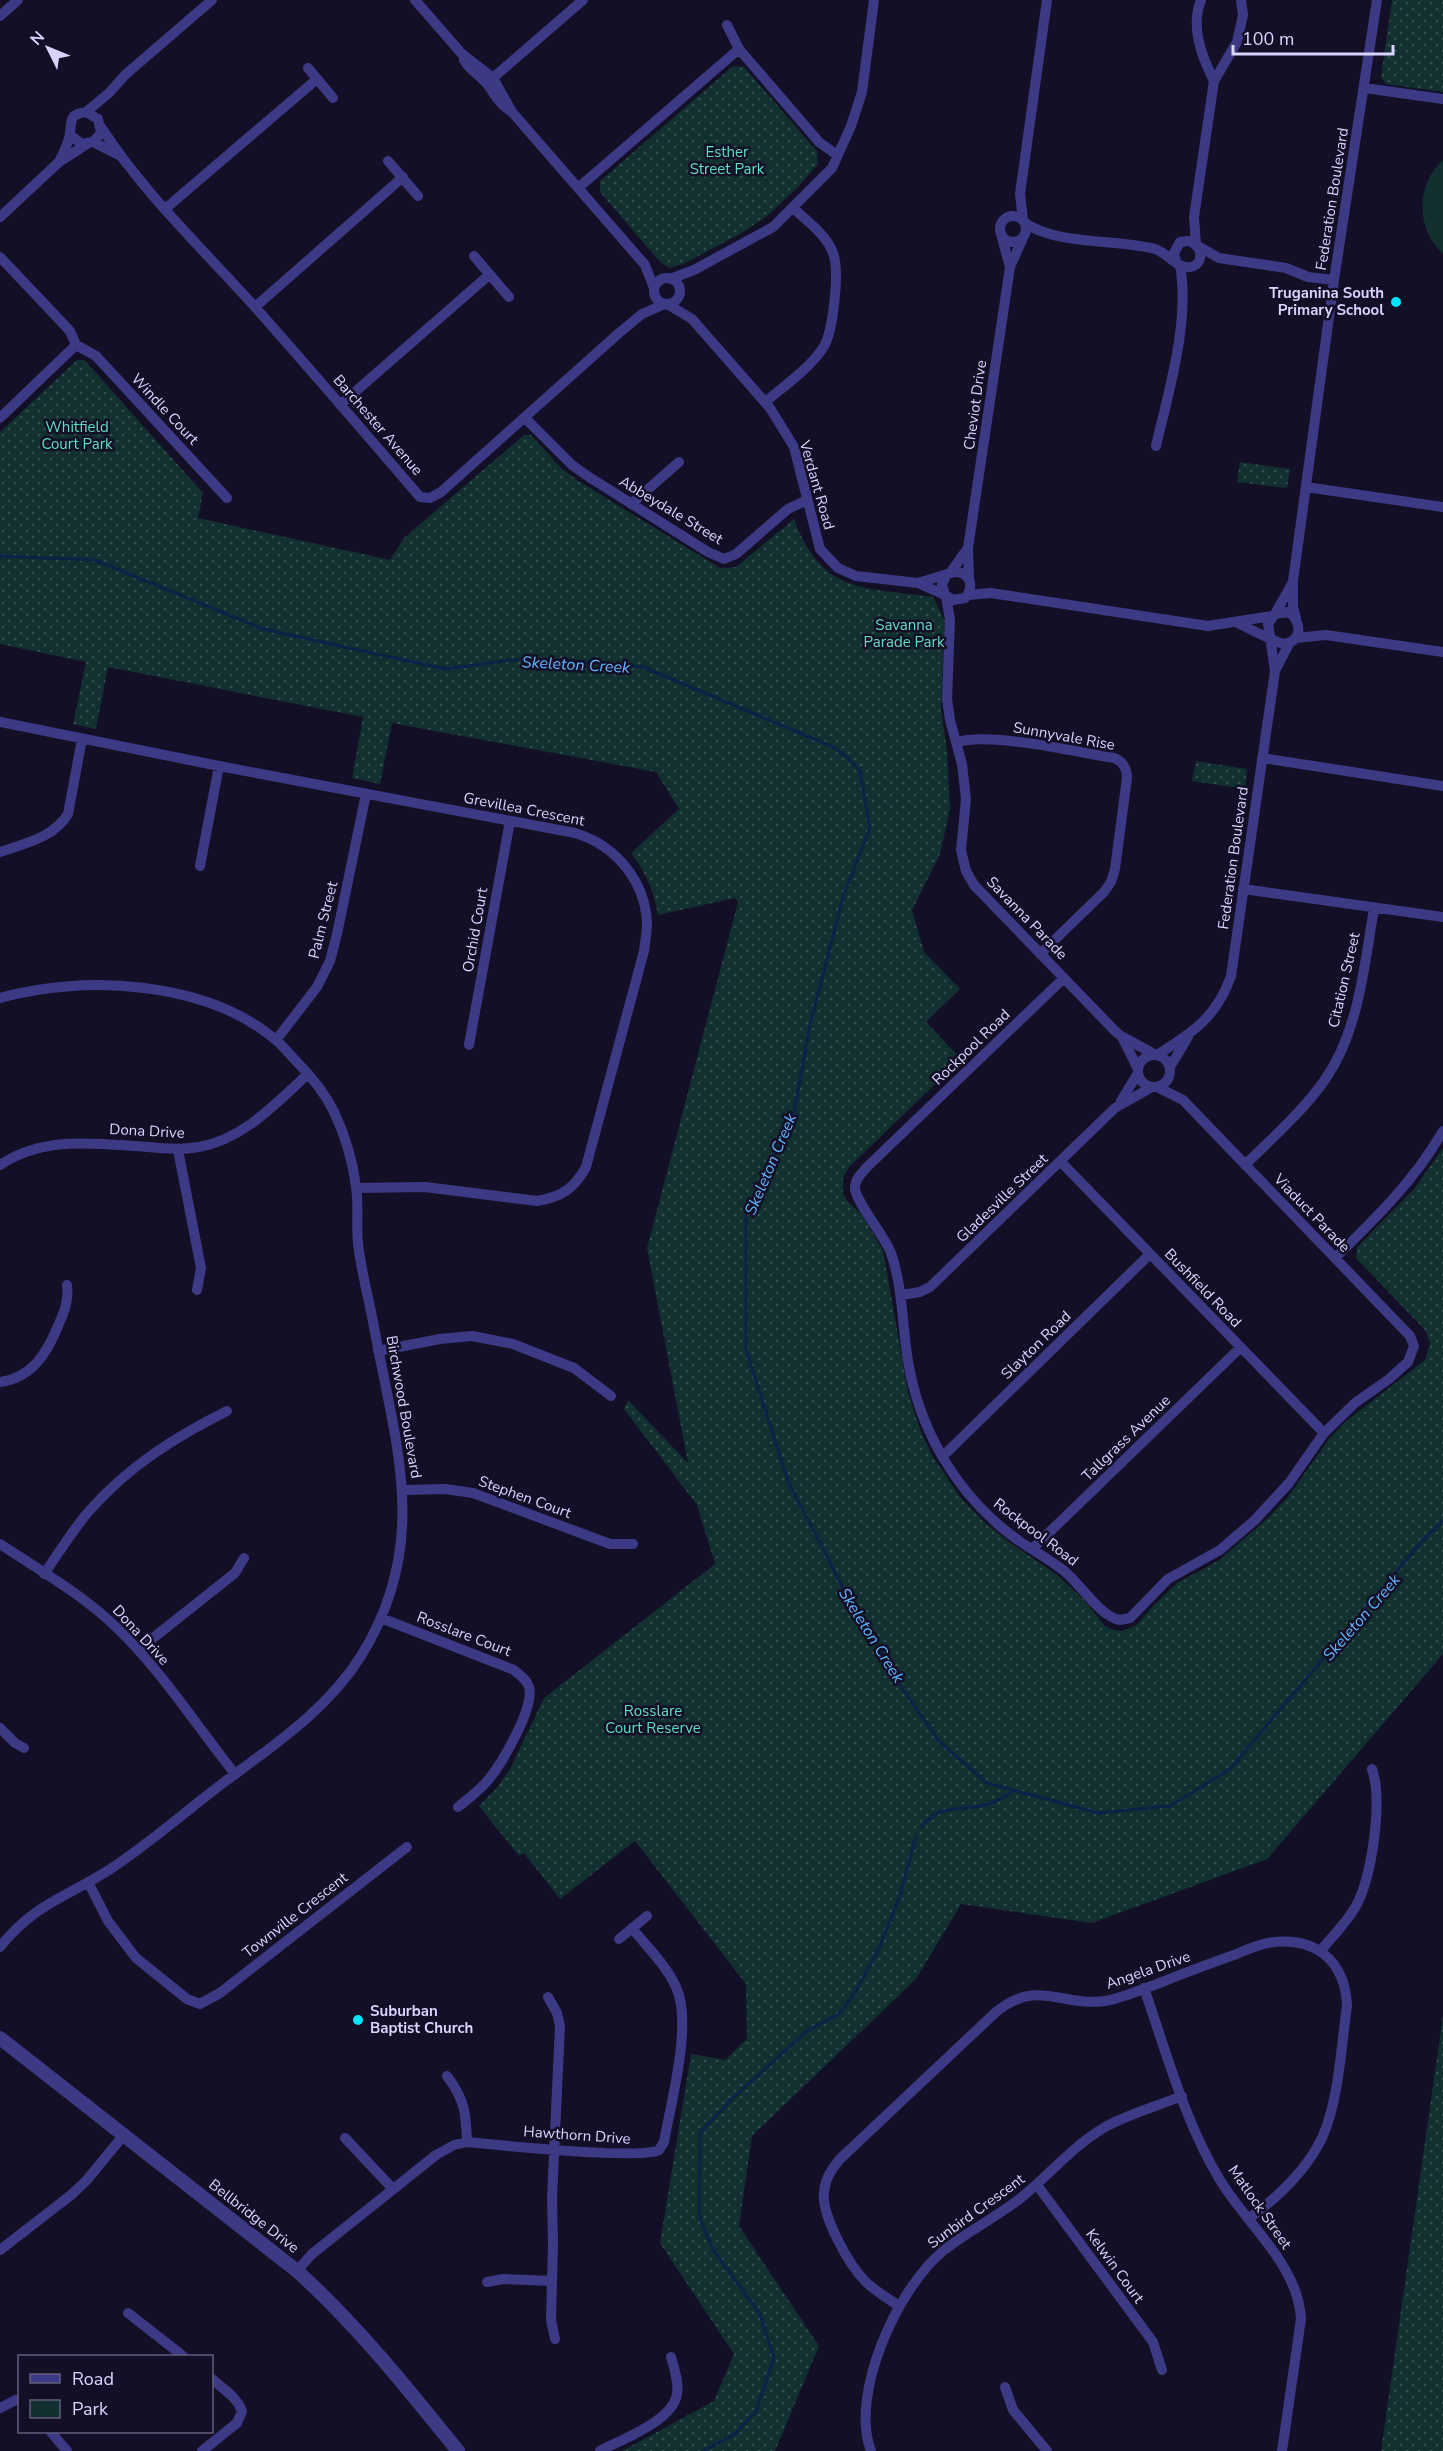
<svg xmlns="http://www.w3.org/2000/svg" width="1443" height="2451" font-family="'Nunito Sans',sans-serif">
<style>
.green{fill:url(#green-dots)}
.pitch{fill:#12302f}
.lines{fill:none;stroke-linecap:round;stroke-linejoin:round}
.stream{stroke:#0c2248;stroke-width:3}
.minor{stroke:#3d3a85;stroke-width:10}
.tertiary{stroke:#3d3a85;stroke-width:14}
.poi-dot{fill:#00e5ff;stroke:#130f26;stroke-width:2}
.labels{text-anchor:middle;stroke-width:5;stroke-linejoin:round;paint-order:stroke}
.park-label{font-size:15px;fill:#5fe0c0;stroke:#130f26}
.street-label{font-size:15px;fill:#d9d4ff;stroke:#130f26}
.poi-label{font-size:15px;font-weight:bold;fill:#d9d4ff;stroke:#130f26;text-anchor:end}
.water-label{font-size:16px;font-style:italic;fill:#62b6ff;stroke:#130f26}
</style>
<defs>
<pattern id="green-dots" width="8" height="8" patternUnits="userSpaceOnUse" patternTransform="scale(1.5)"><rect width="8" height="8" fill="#12302f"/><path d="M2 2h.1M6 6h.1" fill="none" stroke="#344d4e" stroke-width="1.8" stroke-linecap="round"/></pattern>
</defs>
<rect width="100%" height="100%" fill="#130f26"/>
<path class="green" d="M 1392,0 L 1443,0 L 1443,92 L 1386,84 L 1381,77 Z
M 733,66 L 744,67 L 817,151 L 818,164 L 797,188 L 766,217 L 740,234 L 683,264 L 669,268 L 660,262 L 600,192 L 600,181 Z
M 77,360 L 84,360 L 98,375 L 203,493 L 198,518 L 390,560 L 404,538 L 524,435 L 531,435 L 561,468 L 577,480 L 720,568 L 736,567 L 794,519 C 822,595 864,587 933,597 L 945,621 L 941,709 L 947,750 L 950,809 L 940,854 L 912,910 L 924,952 L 960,989 L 926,1022 L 961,1059 L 958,1062 L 954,1058 L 949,1064 L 952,1068 L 849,1167 L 843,1178 L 843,1193 L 848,1202 L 862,1215 L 883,1250 L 908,1392 L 921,1432 L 933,1457 L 960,1497 L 983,1521 L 1009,1542 L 1056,1574 L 1084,1600 L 1105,1626 L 1113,1630 L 1122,1631 L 1137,1625 L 1153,1606 L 1177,1583 L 1218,1561 L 1268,1518 L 1287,1498 L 1329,1439 L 1345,1422 L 1425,1360 L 1430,1343 L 1425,1330 L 1356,1258 L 1357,1247 L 1414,1189 L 1443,1148 L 1443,1654 L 1267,1859 L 1092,1923 L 961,1904 L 916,1979 L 752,2136 L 739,2226 L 819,2346 L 775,2451 L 622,2451 L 714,2401 L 734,2354 L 660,2243 L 691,2054 L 725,2060 L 747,2039 L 746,1984 L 635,1841 L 560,1899 L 524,1853 L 519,1856 L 479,1806 L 495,1790 L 510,1769 L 544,1698 L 715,1564 L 697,1505 L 624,1409 L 628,1400 L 688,1463 L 647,1248 L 738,902 L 735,898 L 658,915 C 654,891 646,873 631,853 L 679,809 L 656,772 L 392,723 L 380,784 L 352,778 L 363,717 L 108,667 L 96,729 L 73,724 L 86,662 L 0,644 L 0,432 Z
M 1240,462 L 1290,469 L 1287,488 L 1237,482 Z
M 1196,761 L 1247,769 L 1245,789 L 1192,781 Z
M 1443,2016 L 1443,2451 L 1381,2451 Z"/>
<path class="pitch" d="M 1443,160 L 1443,254 C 1416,229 1415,185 1443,160 Z"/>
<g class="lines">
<path class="stream" d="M 0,556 L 95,560 L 263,629 L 445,669 L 512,660 L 565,660 L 643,667 L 833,747 L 848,758 L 860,771 L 870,828 L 844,894 L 810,1025 L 793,1118 L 746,1214 L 746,1350 L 788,1481 L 842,1586 L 903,1689 L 939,1741 L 987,1783 L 1098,1813 L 1170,1806 L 1230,1769 L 1424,1539 L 1443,1521
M 922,1826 C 941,1805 950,1811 975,1807 C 990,1805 1003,1799 1015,1790
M 703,2451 L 735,2434 L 756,2411 L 774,2358 L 760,2314 L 712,2248 L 699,2216 L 700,2133 L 732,2099 L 807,2031 L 839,2014 L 855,1993 L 880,1946 L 900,1896 L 916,1836"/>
<path class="minor" d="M 415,0 L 462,54 L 493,78 L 512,112 L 645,265 L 654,288
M 1201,0 C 1190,27 1202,57 1214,81
M 0,16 L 18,0
M 727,25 L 739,49 L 819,142 L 837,155
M 464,60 C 470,71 480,75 487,84 C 495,94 498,103 509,110
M 308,68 L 333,98
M 487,83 L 583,0
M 1365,88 L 1443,99
M 86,112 L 109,93 L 125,75 L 212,0
M 101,127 C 144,194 203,249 255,307 C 311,370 366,434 420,497 L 430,498 L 441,492 L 619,333 L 642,314 L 665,304
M 93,142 L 119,155
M 388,161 L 418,196
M 59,162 C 63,154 67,146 69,138 C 73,125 66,114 86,112 L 98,119 L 101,133 L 93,142 L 82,144 L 70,135
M 578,188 L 739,49
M 165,209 L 317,79
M1000 229a13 13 0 1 1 26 0a13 13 0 1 1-26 0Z
M 0,217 L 59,162 L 87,144
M 1023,220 L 1020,194 L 1047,0
M 1024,222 C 1053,245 1118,239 1155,249 C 1166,252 1175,266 1186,267 C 1203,269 1206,247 1189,241 L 1180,242 L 1174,253 L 1176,261
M 1002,238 L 1010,267
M 1196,244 L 1194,217 L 1214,81 L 1237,42 L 1243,15 L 1241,0
M 1198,246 L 1219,258 L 1286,268 L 1308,277 L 1334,280
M 474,256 L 509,297
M 0,257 L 70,331 L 76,345 L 0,418
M654 291a13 13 0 1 1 26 0a13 13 0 1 1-26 0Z
M 670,279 L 694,270 L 773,227 L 832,168 L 851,126 L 862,92 L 874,0
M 667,304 L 692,319 L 770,408 L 794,447 L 820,549 L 838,568 L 856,576 L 918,583 L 945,595
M 255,307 L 403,177
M 76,345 L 96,356 L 227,498
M 765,402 C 784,386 808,370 823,348 C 833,333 840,271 833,253 C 827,235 806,220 793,208
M 340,405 L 489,275
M 525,418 L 572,465 L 589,477 L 708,552 L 724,559 L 736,554 L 788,509 L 807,500
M 1156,446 C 1169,390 1190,322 1180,265
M 1306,487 L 1443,507
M 631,504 L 679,462
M 951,572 L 968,548
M 969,579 L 968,548 L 1010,267 L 1022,240
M 918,583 L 954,572 C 970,572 975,586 965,598 L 953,600 L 945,595 L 942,585 L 946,575
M 968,595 L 991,593 L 1208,626 L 1272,616
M 946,596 L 950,620 L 947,699 L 950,720 L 962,764 L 966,799 L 961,850 L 966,871 L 974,885 L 1115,1031 L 1121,1036 L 1154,1054
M 1275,614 L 1293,582
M 1296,618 L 1293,607 L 1293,581 L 1334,280 L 1377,0
M 1236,622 C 1243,626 1280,644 1284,644 C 1303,642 1302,620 1288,612 L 1275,614 L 1268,624 L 1270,636
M 1295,638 L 1326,635 L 1443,652
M 1275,671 L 1290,642
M 0,722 L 219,766 L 575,833 C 615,845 645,880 647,923 C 647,932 645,942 644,951 L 586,1167 C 574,1189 561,1197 537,1201 L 425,1187 L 356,1188
M 957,742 C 992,732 1075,752 1114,758 C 1123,761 1127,769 1127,778 L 1115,869 L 1111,882 L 1104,892 L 1040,954
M 1262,758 L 1443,786
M 0,852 C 26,843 53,838 68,814 L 82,739
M 200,866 L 219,766
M 1243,889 L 1443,917
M 1064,978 L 867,1167 C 862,1173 856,1178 855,1186 C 853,1199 885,1236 891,1253 C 903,1288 902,1325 908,1361 C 919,1428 954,1489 1006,1531 C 1024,1546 1045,1556 1063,1570 C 1080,1583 1099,1616 1120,1620 L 1130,1618 L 1168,1579 L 1220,1550 L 1255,1520 L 1289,1483 L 1324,1433 L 1355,1403 L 1389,1379 L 1408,1362 L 1414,1346 L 1410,1336 L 1183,1100 L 1157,1087
M 0,998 C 84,974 208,981 277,1041 C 284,1047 290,1055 296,1061 C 311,1076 325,1093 334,1112 C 345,1135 353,1162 356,1187 C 359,1205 356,1225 358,1243 C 361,1271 369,1299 374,1327 C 396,1447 431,1543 361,1656 C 325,1714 263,1752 210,1793 C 177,1819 144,1847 109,1870 C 66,1897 33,1905 0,1947
M 1122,1037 L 1138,1069
M 276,1040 L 317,987 L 330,961 L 337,934 L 366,794
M 469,1045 L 510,821
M1138 1071a16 16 0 1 1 32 0a16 16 0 1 1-32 0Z
M 1157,1055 C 1192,1033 1217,1017 1231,976 L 1275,671 L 1270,637
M 1170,1067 L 1188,1037
M 1121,1101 L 1138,1073
M 178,1150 L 201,1268 L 197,1290
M 1061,1162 L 1324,1433
M 0,1165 C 45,1135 97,1144 148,1147 C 165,1149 182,1150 199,1147 C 244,1139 276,1103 308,1074
M 1245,1165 C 1272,1138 1302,1112 1324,1081 C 1359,1032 1364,966 1374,909
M 1335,1258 C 1376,1218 1414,1181 1443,1131
M 901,1295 L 920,1292 L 930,1287 L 1115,1108 L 1152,1087
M 378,1351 L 440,1339 L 472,1336 L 513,1344 L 574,1368 L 611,1396
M 0,1382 C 32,1378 47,1353 58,1326 C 64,1312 69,1301 67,1285
M 943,1456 L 1149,1255
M 404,1490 L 445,1489 L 473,1493 L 610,1544 L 633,1544
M 0,1544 C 39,1570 82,1594 116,1627 C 161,1670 196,1725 235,1774
M 1032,1549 L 1240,1348
M 44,1574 C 59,1553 73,1529 90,1510 C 129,1466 175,1437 227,1411
M 381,1618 L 514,1670 C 520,1675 527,1680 529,1687 C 535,1707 502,1763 489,1779 C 480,1790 469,1798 458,1807
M 138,1650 L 235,1573 L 244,1558
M 0,1728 L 15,1743 L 24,1748
M 88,1882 L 108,1921 L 136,1958 L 187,1999 L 200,2004 L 220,1993 L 407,1847
M 619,1939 L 647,1916
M 1321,1950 C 1333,1936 1347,1922 1356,1906 C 1372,1876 1383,1801 1372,1769
M 1144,1988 C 1166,2051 1185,2123 1220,2180 C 1247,2225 1298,2264 1301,2319 L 1282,2451
M 548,1997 L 557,2013 L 560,2026 L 552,2198 L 553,2244 L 551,2320 L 555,2339
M 447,2076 C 465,2100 466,2113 467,2142
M 345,2138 L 393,2189
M 1037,2185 L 1153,2342 L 1162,2370
M 0,2250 L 71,2195 L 86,2181 L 123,2136
M 297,2271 L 312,2254 L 436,2155 L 454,2145 L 467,2142 C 498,2145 640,2160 659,2150 L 664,2142 C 671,2102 693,2023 676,1987 C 666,1965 647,1947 632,1928
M 487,2282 L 503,2279 L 552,2281
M 899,2306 C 887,2298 875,2291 865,2281 C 849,2265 821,2215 824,2192 C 825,2179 831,2170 840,2159 L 996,2012 C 1038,1978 1061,2007 1105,2001 C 1122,1998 1140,1990 1157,1984 C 1182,1974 1208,1964 1234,1955 C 1244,1951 1256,1945 1268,1943 C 1313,1935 1345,1959 1347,2006 C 1341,2047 1339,2100 1322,2138 C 1306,2171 1277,2198 1248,2219
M 128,2313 L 183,2356
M 1005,2387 L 1013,2410 L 1047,2451
M 0,2408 L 16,2400
M 51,2432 L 67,2451
M 202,2451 L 237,2423 L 242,2411 C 237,2397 223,2389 212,2379
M 600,2451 C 622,2439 673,2421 677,2394 C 679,2382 674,2368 671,2357
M 871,2451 C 849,2394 898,2288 943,2251 C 968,2231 997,2217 1022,2197 C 1049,2175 1072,2147 1102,2129 C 1122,2116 1158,2106 1182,2096"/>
<path class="tertiary" d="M 0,2038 L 297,2271 C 357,2325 407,2388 458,2451"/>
</g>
<g class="poi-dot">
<circle cx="1396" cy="302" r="6"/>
<circle cx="358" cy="2020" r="6"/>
</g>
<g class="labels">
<g class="park-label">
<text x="727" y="157">Esther<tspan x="727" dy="17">Street Park</tspan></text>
<text x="77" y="432">Whitfield<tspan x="77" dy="17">Court Park</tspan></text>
<text x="904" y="630">Savanna<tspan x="904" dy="17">Parade Park</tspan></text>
<text x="653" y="1716">Rosslare<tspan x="653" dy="17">Court Reserve</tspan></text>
</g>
<g class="street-label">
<text transform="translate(1332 199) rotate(-81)" y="5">Federation Boulevard</text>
<text transform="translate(975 405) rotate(-82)" y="5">Cheviot Drive</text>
<text transform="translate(165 409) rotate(47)" y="5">Windle Court</text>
<text transform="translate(378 425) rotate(49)" y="5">Barchester Avenue</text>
<text transform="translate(817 485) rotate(74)" y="5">Verdant Road</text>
<text transform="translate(671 510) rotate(31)" y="5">Abbeydale Street</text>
<text transform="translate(1064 736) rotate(10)" y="5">Sunnyvale Rise</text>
<text transform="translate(524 809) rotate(11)" y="5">Grevillea Crescent</text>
<text transform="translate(1233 858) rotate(-82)" y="5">Federation Boulevard</text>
<text transform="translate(1027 918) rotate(46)" y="5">Savanna Parade</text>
<text transform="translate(323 920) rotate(-76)" y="5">Palm Street</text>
<text transform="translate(475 930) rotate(-80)" y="5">Orchid Court</text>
<text transform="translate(1344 980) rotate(-77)" y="5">Citation Street</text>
<text transform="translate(971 1047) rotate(-44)" y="5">Rockpool Road</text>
<text transform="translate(147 1131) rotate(3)" y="5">Dona Drive</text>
<text transform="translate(1002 1198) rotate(-44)" y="5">Gladesville Street</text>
<text transform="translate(1312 1213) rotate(46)" y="5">Viaduct Parade</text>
<text transform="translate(1203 1288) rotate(46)" y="5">Bushfield Road</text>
<text transform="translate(1036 1345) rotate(-44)" y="5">Slayton Road</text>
<text transform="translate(404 1407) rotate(80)" y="5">Birchwood Boulevard</text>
<text transform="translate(1126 1438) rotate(-44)" y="5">Tallgrass Avenue</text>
<text transform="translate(525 1497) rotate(20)" y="5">Stephen Court</text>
<text transform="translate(1036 1532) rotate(37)" y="5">Rockpool Road</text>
<text transform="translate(464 1634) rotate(21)" y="5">Rosslare Court</text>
<text transform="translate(141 1635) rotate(47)" y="5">Dona Drive</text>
<text transform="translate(295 1915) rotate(-38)" y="5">Townville Crescent</text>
<text transform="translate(1148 1970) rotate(-19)" y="5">Angela Drive</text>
<text transform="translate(577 2135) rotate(4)" y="5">Hawthorn Drive</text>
<text transform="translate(1260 2207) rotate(55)" y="5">Matlock Street</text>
<text transform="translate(976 2211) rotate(-36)" y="5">Sunbird Crescent</text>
<text transform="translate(254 2216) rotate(38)" y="5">Bellbridge Drive</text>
<text transform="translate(1115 2266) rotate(54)" y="5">Kelwin Court</text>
</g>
<g class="poi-label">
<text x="1384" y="298">Truganina South<tspan x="1384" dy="17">Primary School</tspan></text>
<text x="370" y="2016" text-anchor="start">Suburban<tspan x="370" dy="17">Baptist Church</tspan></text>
</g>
<g class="water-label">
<text transform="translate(576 664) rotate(3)" y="6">Skeleton Creek</text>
<text transform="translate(770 1164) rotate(-67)" y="6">Skeleton Creek</text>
<text transform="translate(1361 1617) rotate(-49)" y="6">Skeleton Creek</text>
<text transform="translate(872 1635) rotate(58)" y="6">Skeleton Creek</text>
</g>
</g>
<rect x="18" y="2355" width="195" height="78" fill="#130f26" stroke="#625e7d" stroke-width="1.5"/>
<rect x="30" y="2374" width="30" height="9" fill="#3d3a85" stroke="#625e7d" stroke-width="1.5"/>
<text x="72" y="2385" font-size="18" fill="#d9d4ff">Road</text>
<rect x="30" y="2400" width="30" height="18" fill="#12302f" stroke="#625e7d" stroke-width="1.5"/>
<text x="72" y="2415" font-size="18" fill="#d9d4ff">Park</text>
<g transform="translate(48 48) rotate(313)" stroke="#130f26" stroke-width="4.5" paint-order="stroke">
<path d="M0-4.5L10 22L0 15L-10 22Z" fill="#d9d4ff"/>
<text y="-9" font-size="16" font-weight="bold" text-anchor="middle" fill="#d9d4ff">N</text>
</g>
<path d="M1233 45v9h160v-9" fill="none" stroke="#d9d4ff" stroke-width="3"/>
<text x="1242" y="45" font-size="18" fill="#d9d4ff" stroke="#130f26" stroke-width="4.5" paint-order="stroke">100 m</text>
</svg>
